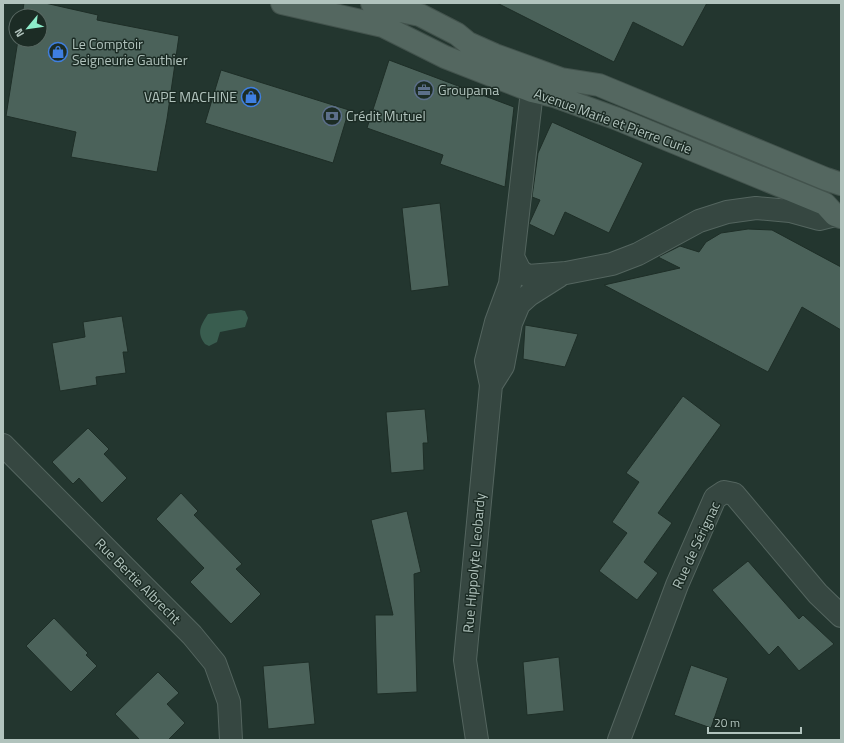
<svg xmlns="http://www.w3.org/2000/svg" width="844" height="743" font-family="'Titillium Web',sans-serif">
<style>
.water{fill:#395d4f}
.building{fill:#4b625a;stroke:#1e2e27}
.lines{fill:none;stroke-linecap:round;stroke-linejoin:round}
.street-casing{stroke:#54655f;stroke-width:24}
.primary-casing{stroke:#43534d;stroke-width:24}
.street{stroke:#364741;stroke-width:22}
.primary{stroke:#546760;stroke-width:22}
.labels{text-anchor:middle;stroke-width:3;stroke-linejoin:round;paint-order:stroke}
.poi-label{font-size:14px;fill:#b1c3bd;stroke:#1c2c25;text-anchor:start}
.street-label{font-size:14px;fill:#b1c3bd;stroke:#1c2c25}
</style>
<rect width="100%" height="100%" fill="#23362f"/>
<path class="water" d="M 241,310 L 245,311 L 248,318 L 245,327 L 220,332 L 217,342 L 209,346 L 205,344 C 196,332 201,325 208,314 Z"/>
<path class="building" d="M 24,3 L 45,3 L 98,15 L 97,20 L 179,36 L 167,119 L 157,172 L 71,157 L 76,132 L 6,116 L 18,40 L 40,40 L 40,16 L 22,16 Z
M 497,3 L 707,3 L 683,47 L 633,22 L 614,62 Z
M 389,60 L 514,107 L 505,187 L 440,164 L 443,155 L 367,128 Z
M 221,70 L 349,110 L 333,163 L 205,123 Z
M 552,122 L 643,163 L 609,233 L 565,212 L 554,236 L 529,224 L 540,200 L 532,197 L 538,153 Z
M 440,203 L 449,286 L 411,291 L 402,208 Z
M 748,229 L 772,230 L 841,267 L 841,330 L 802,307 L 768,372 L 604,285 L 680,268 L 658,257 L 680,246 L 699,252 L 706,242 L 721,233 Z
M 122,316 L 128,352 L 123,352 L 126,373 L 96,377 L 97,385 L 60,391 L 52,343 L 85,337 L 83,322 Z
M 525,325 L 578,334 L 565,367 L 523,359 Z
M 683,396 L 721,425 L 658,513 L 672,523 L 644,562 L 658,573 L 637,600 L 599,571 L 627,533 L 612,522 L 639,482 L 626,473 Z
M 425,409 L 428,443 L 423,443 L 424,470 L 391,473 L 386,412 Z
M 88,428 L 109,449 L 104,454 L 127,478 L 102,503 L 79,478 L 73,484 L 52,462 Z
M 181,493 L 198,511 L 194,515 L 242,564 L 236,569 L 261,594 L 231,624 L 190,582 L 204,568 L 156,519 Z
M 407,511 L 421,572 L 414,574 L 417,692 L 377,694 L 375,615 L 393,615 L 371,520 Z
M 748,561 L 799,619 L 803,615 L 834,644 L 799,671 L 778,646 L 769,655 L 712,590 Z
M 54,618 L 88,653 L 86,655 L 97,666 L 71,692 L 26,646 Z
M 559,657 L 564,711 L 527,715 L 523,662 Z
M 309,662 L 315,724 L 268,729 L 263,666 Z
M 691,665 L 728,678 L 711,728 L 674,715 Z
M 158,672 L 179,693 L 167,704 L 185,723 L 168,740 L 140,740 L 115,714 Z"/>
<g class="lines">
<g class="street-casing">
<path id="street" d="M 532,91 L 513,257 L 520,271 L 528,276 L 566,273 L 612,264 L 638,254 L 699,221 L 727,212 L 756,208 L 790,211 L 819,219 L 835,215
M 491,385 L 503,366 L 511,323 L 519,304 L 529,295 L 559,276
M 3,445 L 192,635 L 215,663 L 229,702 L 231,740
M 477,740 L 465,660 L 491,385 L 486,361 L 496,322 L 510,284 L 513,257
M 619,740 L 677,585 L 715,498 L 724,492 L 734,494 L 818,594 L 841,616"/>
</g>
<g class="primary-casing">
<path id="primary" d="M 282,3 L 383,26 L 445,57 L 532,91 L 554,96 L 615,118 L 825,204 L 835,215 L 841,217
M 372,3 L 386,8 L 420,15 L 457,34 L 468,43 L 495,55 L 561,79 L 599,85 L 826,179 L 841,184"/>
</g>
<use href="#street" class="street"/>
<use href="#primary" class="primary"/>
</g>
<defs>
<g id="shop-ring" transform="scale(1)"><circle r="9.5" fill="#1c2c25" stroke="#3f7fe0" stroke-width="1.5"/><path d="M-5-2.5h2.3a2.7 3.5 0 0 1 5.4 0H5L5.5 6h-11ZM-1.5-2.5h3a1.5 2.3 0 0 0-3 0Z" fill="#3f7fe0"/></g>
<g id="office-ring" transform="scale(1)"><circle r="9.5" fill="#1c2c25" stroke="#5c6f8a" stroke-width="1.5"/><path d="M-6-3h4V-5.5h4V-3h4V5H-6ZM-1-4.5V-3h2v-1.5ZM-6 0V1H6V0Z" fill="#5c6f8a"/></g>
<g id="bank-ring" transform="scale(1)"><circle r="9.5" fill="#1c2c25" stroke="#5c6f8a" stroke-width="1.5"/><path d="M-6-4H6V4H-6ZM0-2.3a2.3 2.3 0 1 0 0 4.6a2.3 2.3 0 1 0 0-4.6Z" fill="#5c6f8a"/></g>
</defs>
<g fill-rule="evenodd">
<use href="#shop-ring" x="58" y="52"/>
<use href="#office-ring" x="424" y="90"/>
<use href="#shop-ring" x="251" y="97"/>
<use href="#bank-ring" x="332" y="116"/>
</g>
<g class="labels">
<g class="poi-label">
<text x="72" y="49">Le Comptoir<tspan x="72" dy="16">Seigneurie Gauthier</tspan></text>
<text x="438" y="95">Groupama</text>
<text x="237" y="102" text-anchor="end">VAPE MACHINE</text>
<text x="346" y="121">Crédit Mutuel</text>
</g>
<g class="street-label">
<text transform="translate(613 121) rotate(20)" y="5">Avenue Marie et Pierre Curie</text>
<text transform="translate(696 545) rotate(-65)" y="5">Rue de Sérignac</text>
<text transform="translate(474 563) rotate(-85)" y="5">Rue Hippolyte Leobardy</text>
<text transform="translate(138 581) rotate(45)" y="5">Rue Bertie Albrecht</text>
</g>
</g>
<rect width="844" height="743" fill="none" stroke="#b1c3bd" stroke-width="8"/>
<g transform="translate(28 28) rotate(241)"><circle r="19" fill="#1c2c25" stroke="#586862"/>
<path d="M0-3L7 15L0 10L-7 15Z" fill="#8decca"/>
<text y="-6" font-size="11" font-weight="bold" text-anchor="middle" fill="#b1c3bd">N</text>
</g>
<path d="M708 727v6h93v-6" fill="none" stroke="#b1c3bd" stroke-width="2"/>
<text x="714" y="727" font-size="12" fill="#b1c3bd" stroke="#1c2c25" stroke-width="3" paint-order="stroke">20 m</text>
</svg>
